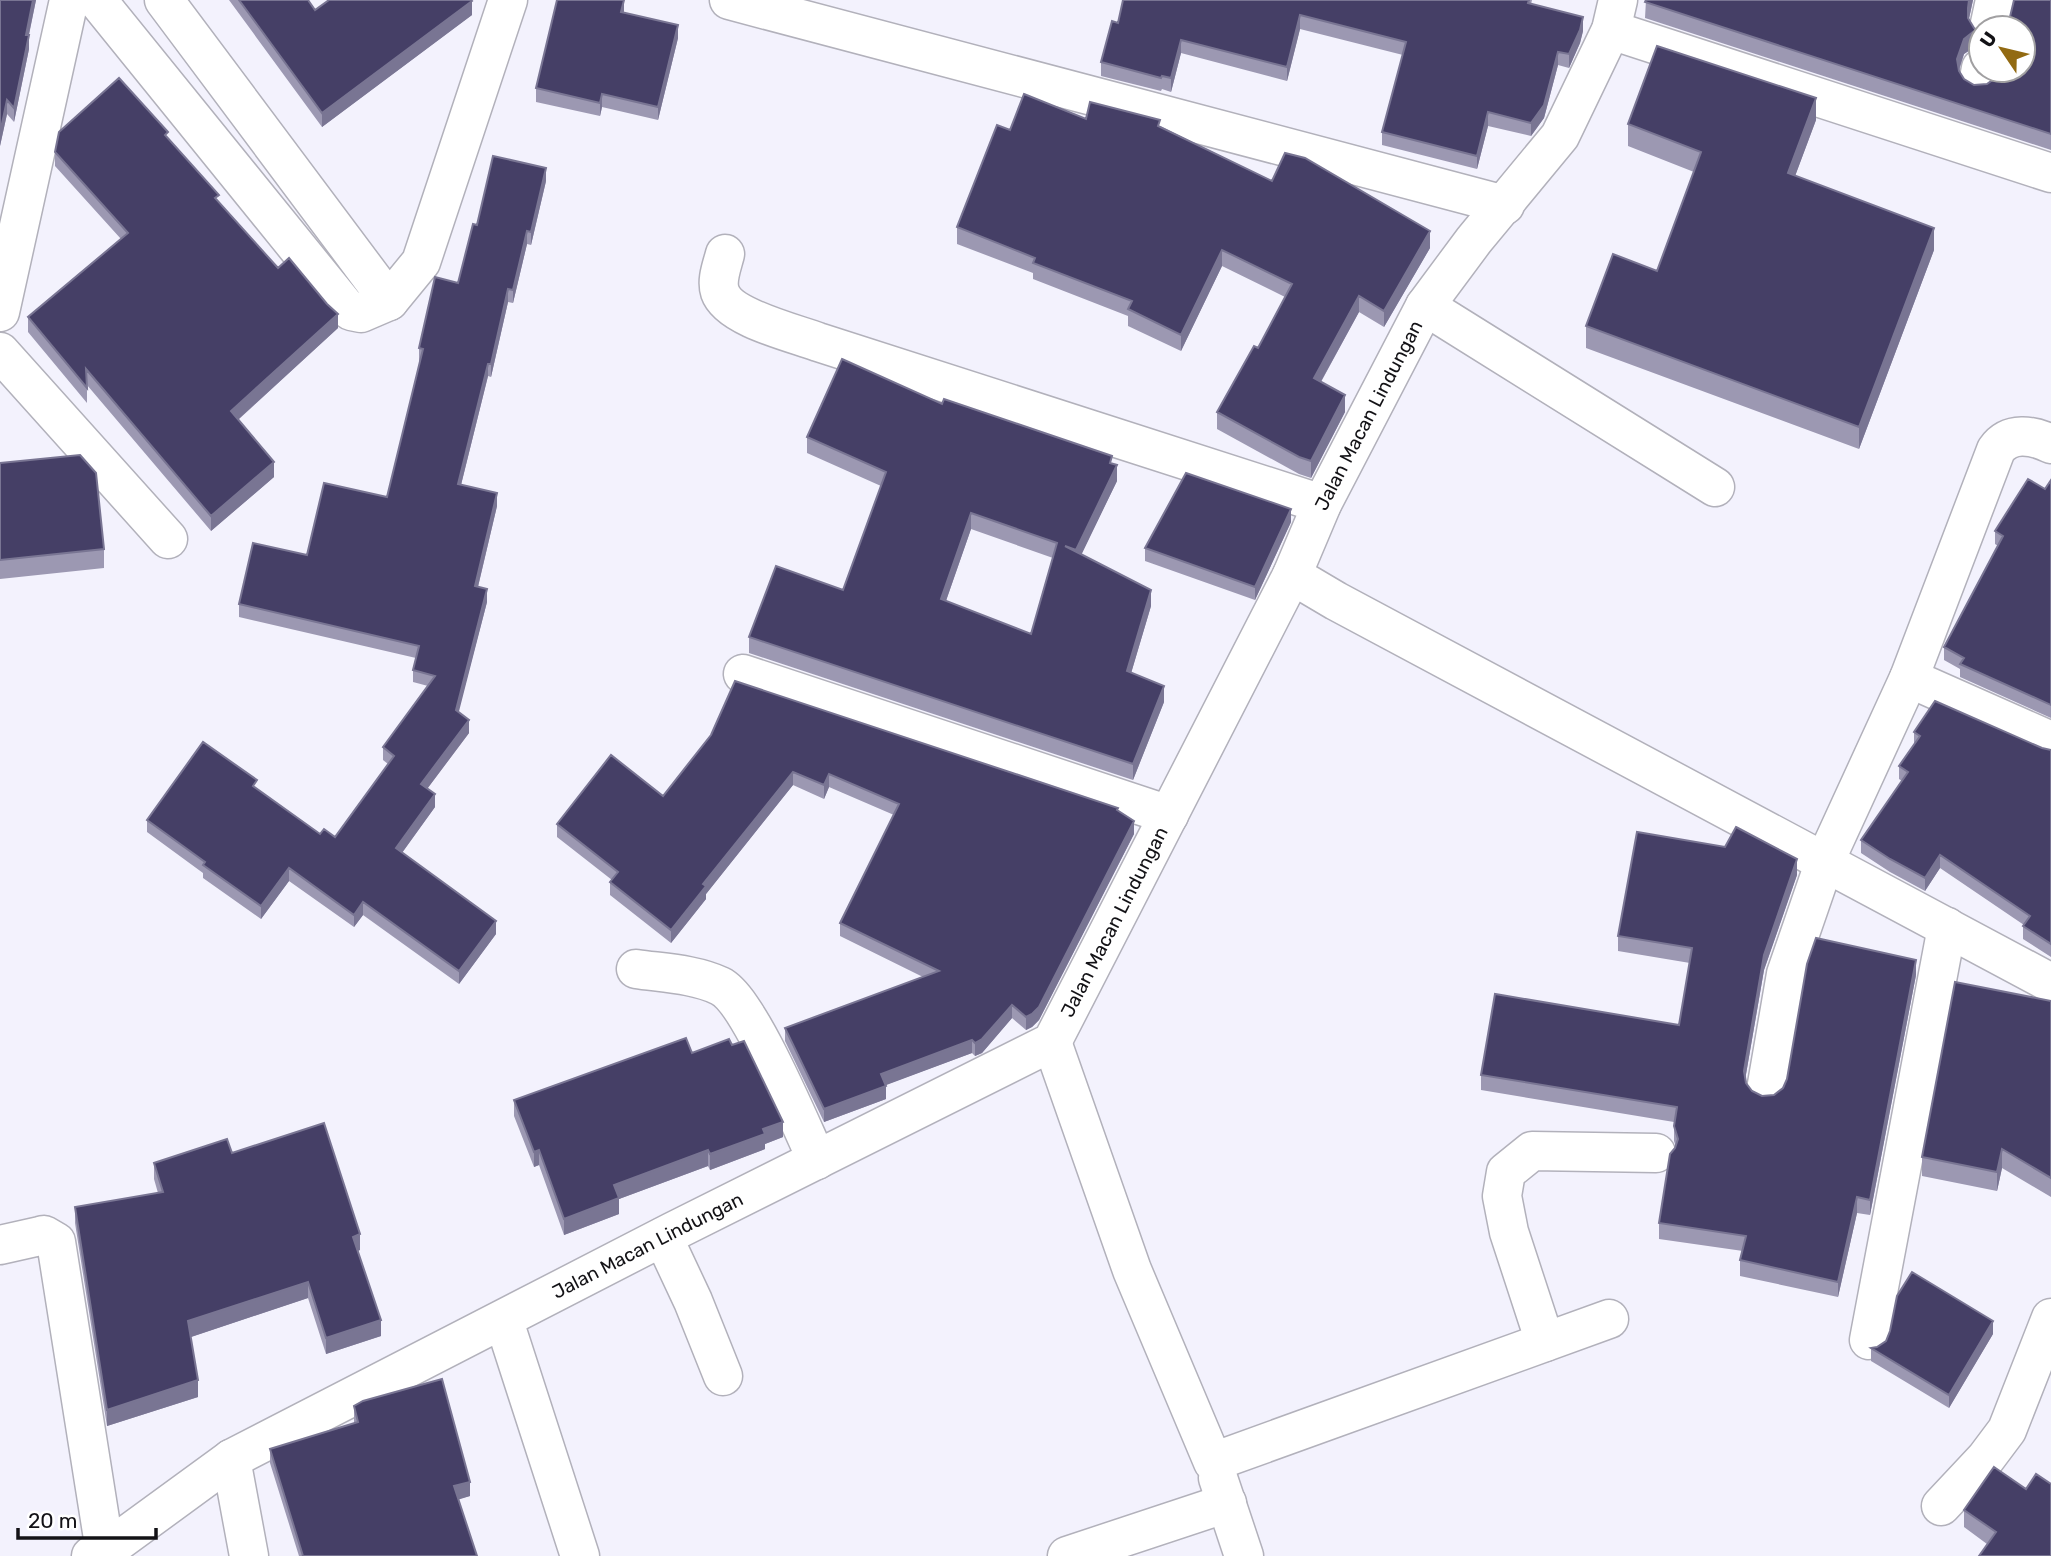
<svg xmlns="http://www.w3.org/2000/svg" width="2051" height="1556" font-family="Rubik,sans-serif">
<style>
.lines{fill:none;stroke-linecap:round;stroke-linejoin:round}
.minor-casing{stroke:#b2b1bb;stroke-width:41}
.minor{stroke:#fff;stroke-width:38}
.wall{fill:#9c98b2;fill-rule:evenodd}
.shaded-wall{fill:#797593}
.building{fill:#453f66;stroke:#797593;stroke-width:2;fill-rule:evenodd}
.labels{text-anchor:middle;stroke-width:7;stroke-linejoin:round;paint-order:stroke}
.street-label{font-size:19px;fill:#131216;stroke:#fff}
</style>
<rect width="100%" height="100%" fill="#f3f2fd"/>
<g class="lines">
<g class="minor-casing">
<g id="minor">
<path d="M 97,0 L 344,305 L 351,311 L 361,313 L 389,301 L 421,262 L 508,0"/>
<path d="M 164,0 L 389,301"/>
<path d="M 729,0 L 1505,205"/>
<path d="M 1989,28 L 1995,0"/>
<path d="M 1611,30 L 2051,173"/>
<path d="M 1979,79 L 1981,68"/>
<path d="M 725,254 C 722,266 716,280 720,292 C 729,318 794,333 818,342 L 1322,504"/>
<path d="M 1425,306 L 1715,487"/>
<path d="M 0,312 L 69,0"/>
<path d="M 0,352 L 168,539"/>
<path d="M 1292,575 L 1336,601 L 2051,983"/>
<path d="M 743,674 L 1169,815"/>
<path d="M 1909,678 L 2051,741"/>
<path d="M 636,969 C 663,973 695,974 720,986 C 749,1000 801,1126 817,1160"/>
<path d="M 1052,1042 L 1132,1270 L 1213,1462 L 1609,1319"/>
<path d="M 1766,1090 L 1786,974 L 1825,861 L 1909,678 L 1996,450 C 2009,431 2033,435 2051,444"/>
<path d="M 663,1237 L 693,1301 L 723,1376"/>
<path d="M 0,1245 L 40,1236 L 44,1235 L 56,1242 L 105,1551"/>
<path d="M 504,1321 L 580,1556"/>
<path d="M 1869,1340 L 1947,927"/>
<path d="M 1545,1342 L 1509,1232 L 1502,1196 L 1506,1172 L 1532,1151 L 1656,1153"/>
<path d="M 231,1459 L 249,1556"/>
<path d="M 1218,1478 L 1244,1556"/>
<path d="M 1941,1506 L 1986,1458 L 2007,1430 L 2051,1318"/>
<path id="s1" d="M 91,1556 L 105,1551 L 231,1459 L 672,1232 L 1052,1042 L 1292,575 L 1322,504 L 1425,306 L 1474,240 L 1560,136 L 1611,30 L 1618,0"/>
<path d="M 1067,1556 L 1227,1503"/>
</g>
</g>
<use href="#minor" class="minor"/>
</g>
<path class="wall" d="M 0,0 L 36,0 L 29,35 L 29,49 L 14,122 L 7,114 L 0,146 Z
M 229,0 L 308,0 L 315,10 L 472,15 L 322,127 Z
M 1123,0 L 1532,0 L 1531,4 L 1583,31 L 1580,43 L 1569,68 L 1558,65 L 1544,118 L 1531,136 L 1488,126 L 1477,169 L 1382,145 L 1382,132 L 1403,55 L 1300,29 L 1287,81 L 1181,53 L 1171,92 L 1162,89 L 1161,91 L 1101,76 L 1101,62 L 1118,23 Z
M 1646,0 L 1973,0 L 1969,19 L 1974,28 L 1979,31 L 1979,47 L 1973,48 L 1964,54 L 1959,71 L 1964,79 L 1974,85 L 1987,84 L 1995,78 L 2051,0 L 2051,150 L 1645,18 Z
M 624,11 L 624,13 L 678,38 L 658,120 L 602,107 L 600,116 L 536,102 L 536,88 Z
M 1086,119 L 1160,126 L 1272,181 L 1430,248 L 1384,327 L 1359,312 L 1321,382 L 1345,412 L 1311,478 L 1299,474 L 1217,429 L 1217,412 L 1258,348 L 1285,297 L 1222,266 L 1181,351 L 1128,326 L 1128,316 L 1033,279 L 1033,273 L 957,244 L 957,227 L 1010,130 Z
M 1816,120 L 1795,176 L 1934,250 L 1859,449 L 1586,348 L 1586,326 L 1657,271 L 1694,172 L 1628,146 L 1628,124 Z
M 168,138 L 219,202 L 278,268 L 338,328 L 238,420 L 274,477 L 211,531 L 87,385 L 87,403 L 28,332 L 28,317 L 121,239 L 55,166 L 55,152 Z
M 546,181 L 531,245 L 527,244 L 513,303 L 508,302 L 491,377 L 488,376 L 461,485 L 497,506 L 478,587 L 487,602 L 458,712 L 469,733 L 427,789 L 435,807 L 402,853 L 496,934 L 459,984 L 363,915 L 354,927 L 289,881 L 261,919 L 203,878 L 203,873 L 147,832 L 147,820 L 257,789 L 320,834 L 335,837 L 388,764 L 383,760 L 383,747 L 428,686 L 413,682 L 413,670 L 416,658 L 239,617 L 239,604 L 387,497 L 420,361 L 419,361 L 419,348 L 458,283 L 477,225 Z
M 942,404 L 1112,463 L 1117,481 L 1081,554 L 1151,606 L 1131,673 L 1164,702 L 1133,780 L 749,653 L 749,637 L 843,590 L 881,486 L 807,453 L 807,437 ZM 971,529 L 1053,558 L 1031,634 L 946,601 Z
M 0,463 L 104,549 L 104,568 L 0,579 Z
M 2051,480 L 2051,718 L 1960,677 L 1960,669 L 1944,660 L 1944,647 L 1998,546 L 1995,544 L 1995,531 L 2045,489 Z
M 1291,522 L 1255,600 L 1145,561 L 1145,548 Z
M 1914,732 L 2051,750 L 2051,957 L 2023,939 L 2023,926 L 2024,925 L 1940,868 L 1925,891 L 1890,872 L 1861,853 L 1861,840 L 1902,781 L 1899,779 L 1899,766 L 1914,744 Z
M 711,735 L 1118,811 L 1134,834 L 1039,1020 L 1032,1027 L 1026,1030 L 1012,1018 L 982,1053 L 975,1056 L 972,1053 L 885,1085 L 886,1099 L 824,1122 L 785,1041 L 785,1028 L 923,977 L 840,936 L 840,923 L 894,815 L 829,787 L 824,799 L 793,785 L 706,894 L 706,899 L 671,943 L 610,895 L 610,882 L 612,880 L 557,837 L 557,824 L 663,796 Z
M 1797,875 L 1764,970 L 1745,1080 L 1746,1083 L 1752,1091 L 1762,1096 L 1774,1095 L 1916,975 L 1870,1215 L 1857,1213 L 1838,1297 L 1740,1276 L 1740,1260 L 1743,1251 L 1659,1239 L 1659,1223 L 1676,1147 L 1674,1141 L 1674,1122 L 1481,1090 L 1481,1075 L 1679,1025 L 1690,963 L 1618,951 L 1618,936 Z
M 2051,1001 L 2051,1197 L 2002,1168 L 1997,1191 L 1922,1176 L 1922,1157 Z
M 732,1045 L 783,1137 L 765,1144 L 765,1149 L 710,1170 L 708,1166 L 619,1199 L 619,1214 L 564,1235 L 539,1165 L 534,1167 L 514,1116 L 514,1100 L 692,1053 Z
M 232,1153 L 360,1250 L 357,1251 L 381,1336 L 326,1354 L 308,1298 L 191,1337 L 198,1397 L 107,1426 L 75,1223 L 75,1207 L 158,1193 L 154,1179 L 154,1163 Z
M 1993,1334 L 1949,1408 L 1871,1361 L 1871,1348 Z
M 354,1406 L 470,1496 L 458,1499 L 477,1556 L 299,1556 L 270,1463 L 270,1449 L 354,1423 Z
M 2026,1489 L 1987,1544 L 1964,1527 L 1964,1510 Z"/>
<path class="shaded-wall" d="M 33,0 L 36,0 L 26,48 L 26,35 Z
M 624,0 L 624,11 L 621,25 L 621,12 Z
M 1969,0 L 1973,0 L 1968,23 L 1968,8 Z
M 472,1 L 472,15 L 322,127 L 322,113 Z
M 1300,15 L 1300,29 L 1287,81 L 1287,67 Z
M 1583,17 L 1583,31 L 1580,43 L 1569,68 L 1569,54 Z
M 678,25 L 678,38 L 658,120 L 658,107 Z
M 1973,32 L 1973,48 L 1964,54 L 1957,75 L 1957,59 L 1964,39 Z
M 29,35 L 29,49 L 14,122 L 14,108 Z
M 1181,40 L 1181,53 L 1171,92 L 1171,78 Z
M 1558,52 L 1558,65 L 1544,118 L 1531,136 L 1531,123 Z
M 602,94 L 602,107 L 600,116 L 600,103 Z
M 1816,98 L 1816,120 L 1788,195 L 1788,173 Z
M 7,100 L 7,114 L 0,146 L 0,133 Z
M 1488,112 L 1488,126 L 1477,169 L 1477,156 Z
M 546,168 L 546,181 L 531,245 L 531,232 Z
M 1934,228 L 1934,250 L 1859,449 L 1859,427 Z
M 527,231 L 527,244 L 513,303 L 513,290 Z
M 1430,231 L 1430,248 L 1384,327 L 1384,311 Z
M 1222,250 L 1222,266 L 1181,351 L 1181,335 Z
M 508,289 L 508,302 L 491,377 L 491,364 Z
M 1359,296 L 1359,312 L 1314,394 L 1314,378 Z
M 338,314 L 338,328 L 231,426 L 231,411 Z
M 488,364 L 488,376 L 458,497 L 458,484 Z
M 1345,395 L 1345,412 L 1311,478 L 1311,461 Z
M 274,462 L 274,477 L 211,531 L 211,516 Z
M 1117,465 L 1117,481 L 1076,566 L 1076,550 Z
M 497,493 L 497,506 L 475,599 L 475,586 Z
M 1291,509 L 1291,522 L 1255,600 L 1255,587 Z
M 971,513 L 971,529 L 941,615 L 941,599 Z
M 487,589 L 487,602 L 456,723 L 456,710 Z
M 1151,590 L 1151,606 L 1127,687 L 1127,671 Z
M 1164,686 L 1164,702 L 1133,780 L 1133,764 Z
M 469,720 L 469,733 L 421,797 L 421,784 Z
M 793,772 L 793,785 L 706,894 L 706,899 L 671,943 L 671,930 L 703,884 Z
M 829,774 L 829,787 L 824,799 L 824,785 Z
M 435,794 L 435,807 L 396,861 L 396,848 Z
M 1134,821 L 1134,834 L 1039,1020 L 1032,1027 L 1026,1030 L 1026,1017 Z
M 1940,855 L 1940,868 L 1925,891 L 1925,878 Z
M 1797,859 L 1797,875 L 1764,970 L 1744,1086 L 1744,1071 L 1764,955 Z
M 289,868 L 289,881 L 261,919 L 261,906 Z
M 363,902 L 363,915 L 354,927 L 354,915 Z
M 496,921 L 496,934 L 459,984 L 459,971 Z
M 1916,960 L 1916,975 L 1870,1215 L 1870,1200 Z
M 1012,1005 L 1012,1018 L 982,1053 L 975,1056 L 975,1043 Z
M 972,1040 L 972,1053 L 881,1087 L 881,1074 Z
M 886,1086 L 886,1099 L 824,1122 L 824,1109 Z
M 783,1122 L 783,1137 L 765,1144 L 765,1149 L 710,1170 L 710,1154 L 763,1129 Z
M 2002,1149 L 2002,1168 L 1997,1191 L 1997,1172 Z
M 539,1150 L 539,1165 L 534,1167 L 534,1152 Z
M 708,1150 L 708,1166 L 619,1199 L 619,1214 L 564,1235 L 564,1219 L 614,1185 Z
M 1857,1197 L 1857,1213 L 1838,1297 L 1838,1282 Z
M 360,1234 L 360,1250 L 353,1253 L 353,1237 Z
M 308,1282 L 308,1298 L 188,1338 L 188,1321 Z
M 381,1320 L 381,1336 L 326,1354 L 326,1338 Z
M 1993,1321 L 1993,1334 L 1949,1408 L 1949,1395 Z
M 198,1380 L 198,1397 L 107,1426 L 107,1410 Z
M 470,1482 L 470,1496 L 454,1501 L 454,1486 Z"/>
<path class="building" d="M 0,0 L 33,0 L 26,35 L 29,35 L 14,108 L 7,100 L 0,133 Z
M 239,0 L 308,0 L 315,10 L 329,0 L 471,0 L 472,1 L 322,113 Z
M 557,0 L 624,0 L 621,12 L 678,25 L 658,107 L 602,94 L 600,103 L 536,88 Z
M 1123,0 L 1529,0 L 1528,3 L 1583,17 L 1580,30 L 1569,54 L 1558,52 L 1544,105 L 1531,123 L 1488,112 L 1477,156 L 1382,132 L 1406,42 L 1300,15 L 1287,67 L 1181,40 L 1171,78 L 1162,76 L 1161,78 L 1101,62 L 1112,21 L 1118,23 Z
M 1646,0 L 1969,0 L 1968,8 L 1968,18 L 1974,28 L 1979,31 L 1973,32 L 1964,39 L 1957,59 L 1959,71 L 1964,79 L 1974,85 L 1987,84 L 1995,78 L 1999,70 L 2023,70 L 2023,28 L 2003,28 L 2006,26 L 2010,17 L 2014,0 L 2051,0 L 2051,134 L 1645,2 Z
M 1657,46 L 1816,98 L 1788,173 L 1934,228 L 1859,427 L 1586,326 L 1613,254 L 1657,271 L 1701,152 L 1628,124 Z
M 119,78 L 168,132 L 165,135 L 219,195 L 215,198 L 278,268 L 289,258 L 327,304 L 338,314 L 231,411 L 274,462 L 211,516 L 86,369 L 87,388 L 28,317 L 128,233 L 55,152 L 59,132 Z
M 1024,94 L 1086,119 L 1090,102 L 1160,120 L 1158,126 L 1272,181 L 1285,153 L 1305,158 L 1430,231 L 1384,311 L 1359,296 L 1314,378 L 1345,395 L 1311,461 L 1299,457 L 1217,412 L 1254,346 L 1258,348 L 1292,284 L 1222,250 L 1181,335 L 1128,309 L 1132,301 L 1033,263 L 1035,258 L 957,227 L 997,125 L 1010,130 Z
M 493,156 L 546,168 L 531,232 L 527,231 L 513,290 L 508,289 L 491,364 L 488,364 L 458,484 L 497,493 L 475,586 L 487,589 L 456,710 L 469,720 L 421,784 L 435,794 L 396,848 L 496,921 L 459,971 L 363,902 L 354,915 L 289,868 L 261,906 L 203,865 L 205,862 L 147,820 L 203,742 L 257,780 L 253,786 L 320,834 L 324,829 L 335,837 L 394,756 L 383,747 L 435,676 L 413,670 L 419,646 L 239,604 L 253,543 L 307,555 L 324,483 L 387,497 L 423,349 L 419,348 L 435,277 L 458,283 L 473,224 L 477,225 Z
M 842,359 L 942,404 L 944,399 L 1112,456 L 1110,463 L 1117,465 L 1076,550 L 1065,546 L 1151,590 L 1127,671 L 1164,686 L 1133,764 L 749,637 L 776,566 L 843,590 L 886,472 L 807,437 ZM 971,513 L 1057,543 L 1031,634 L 941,599 Z
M 80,455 L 96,473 L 104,549 L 0,560 L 0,463 Z
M 1186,473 L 1291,509 L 1255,587 L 1145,548 Z
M 2028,479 L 2045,489 L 2051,480 L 2051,705 L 1960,664 L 1964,658 L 1944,647 L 2003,536 L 1995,531 Z
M 735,681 L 1118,808 L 1117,810 L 1134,821 L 1039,1007 L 1032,1014 L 1026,1017 L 1012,1005 L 982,1039 L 975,1043 L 972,1040 L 881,1074 L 886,1086 L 824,1109 L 785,1028 L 939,971 L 840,923 L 899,804 L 829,774 L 824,785 L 793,772 L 703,884 L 706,886 L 671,930 L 610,882 L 618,872 L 557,824 L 611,755 L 663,796 L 711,735 Z
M 1935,701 L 2042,748 L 2051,750 L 2051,944 L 2023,926 L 2030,916 L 1940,855 L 1925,878 L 1890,859 L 1861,840 L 1908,772 L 1899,766 L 1920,736 L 1914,732 Z
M 1736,827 L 1797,859 L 1764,955 L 1744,1071 L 1746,1083 L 1752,1091 L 1762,1096 L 1774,1095 L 1783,1088 L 1787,1079 L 1807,964 L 1816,938 L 1916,960 L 1870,1200 L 1857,1197 L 1838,1282 L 1740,1260 L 1746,1236 L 1659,1223 L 1670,1154 L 1675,1148 L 1678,1139 L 1674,1126 L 1677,1107 L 1481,1075 L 1495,994 L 1679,1025 L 1692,948 L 1618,936 L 1637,832 L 1725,847 Z
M 1955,982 L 2051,1001 L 2051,1178 L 2002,1149 L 1997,1172 L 1922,1157 Z
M 686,1038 L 692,1053 L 729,1039 L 732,1045 L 744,1041 L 783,1122 L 763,1129 L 765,1134 L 710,1154 L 708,1150 L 614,1185 L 619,1198 L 564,1219 L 539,1150 L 534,1152 L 514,1100 Z
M 324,1123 L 360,1234 L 353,1237 L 381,1320 L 326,1338 L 308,1282 L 188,1321 L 198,1380 L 107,1410 L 75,1207 L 163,1192 L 154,1163 L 227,1139 L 232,1153 Z
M 1912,1272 L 1993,1321 L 1949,1395 L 1871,1348 L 1877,1347 L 1886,1341 L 1890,1331 L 1897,1296 Z
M 442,1379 L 470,1482 L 454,1486 L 477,1556 L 303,1556 L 270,1449 L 358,1422 L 354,1406 L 363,1401 Z
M 1994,1467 L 2026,1489 L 2036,1474 L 2051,1484 L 2051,1556 L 1979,1556 L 1996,1532 L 1964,1510 Z"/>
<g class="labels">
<g class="street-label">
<text dy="7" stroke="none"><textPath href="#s1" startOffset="1794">Jalan Macan Lindungan</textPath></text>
<text dy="7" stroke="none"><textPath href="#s1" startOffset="1227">Jalan Macan Lindungan</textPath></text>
<text dy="7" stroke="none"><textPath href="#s1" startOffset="639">Jalan Macan Lindungan</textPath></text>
</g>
</g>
<g transform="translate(2002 49) rotate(305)"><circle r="33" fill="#ffffff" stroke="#a1a0a2" stroke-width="2"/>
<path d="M0-5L12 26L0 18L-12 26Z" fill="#926a12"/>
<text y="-10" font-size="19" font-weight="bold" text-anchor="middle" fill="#131216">U</text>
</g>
<path d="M18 1528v10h138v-10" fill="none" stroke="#131216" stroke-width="3.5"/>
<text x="28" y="1528" font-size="21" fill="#131216" stroke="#ffffff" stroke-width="5" paint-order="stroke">20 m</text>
</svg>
